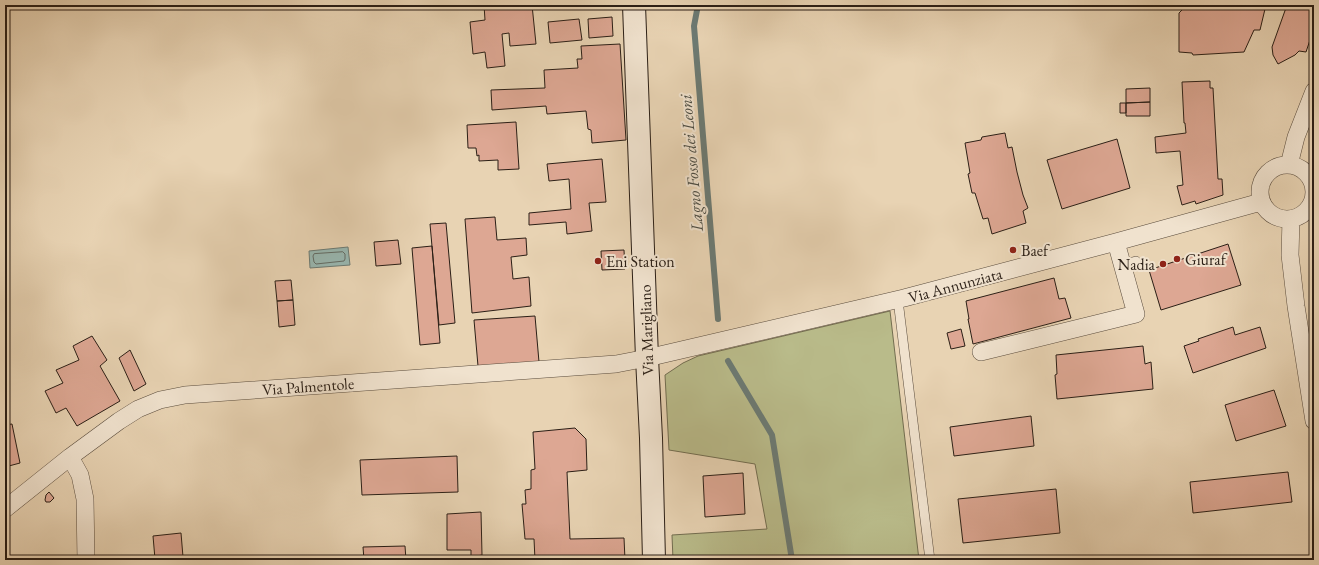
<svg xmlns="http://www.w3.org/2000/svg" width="1319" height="565" font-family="'EB Garamond',serif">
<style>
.green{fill:#b9bb8a;stroke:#726d50}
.water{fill:#98b7b1;stroke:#6c7a73}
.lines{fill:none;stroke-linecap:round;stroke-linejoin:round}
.shore{stroke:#626b64;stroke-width:1}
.stream{stroke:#6c7a73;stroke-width:6}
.building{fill:#dda793;stroke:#2b1f16}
.lane-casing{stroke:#5a4c3d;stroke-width:10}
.street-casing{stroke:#5a4c3d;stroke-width:18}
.secondary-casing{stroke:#2b1f16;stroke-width:24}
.lane{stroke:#f0e2ce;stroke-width:9}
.street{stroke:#f0e2ce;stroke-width:17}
.secondary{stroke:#f0e2ce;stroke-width:22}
.poi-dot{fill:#8f2418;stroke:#f0e2ce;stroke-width:1.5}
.labels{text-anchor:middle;stroke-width:4;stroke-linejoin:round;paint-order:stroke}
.poi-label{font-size:16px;fill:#2b1f16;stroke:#f0e2ce;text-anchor:start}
.street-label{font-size:16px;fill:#2b1f16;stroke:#f0e2ce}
.water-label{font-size:17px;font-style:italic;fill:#4c4d44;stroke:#f0e2ce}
</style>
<rect width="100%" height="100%" fill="#e8d3b3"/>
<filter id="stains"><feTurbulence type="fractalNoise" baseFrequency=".005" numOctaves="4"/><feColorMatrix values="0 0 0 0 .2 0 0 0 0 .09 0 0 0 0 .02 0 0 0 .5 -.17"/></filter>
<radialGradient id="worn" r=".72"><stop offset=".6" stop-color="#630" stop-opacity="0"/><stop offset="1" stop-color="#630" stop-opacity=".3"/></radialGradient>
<path class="green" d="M 890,311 L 919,560 L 673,560 L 672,535 L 767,529 L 755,464 L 669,450 L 665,375 L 683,363 L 698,356 Z"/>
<path class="water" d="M 348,247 L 350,265 L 310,268 L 309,251 Z"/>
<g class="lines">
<path class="shore" d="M 343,252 L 345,254 L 345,259 L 344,261 L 316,264 L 314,262 L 313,256 L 314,254 Z"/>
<path class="stream" d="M 698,5 L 694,26 L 718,319
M 728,361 L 772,435 L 792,560"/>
</g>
<path class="building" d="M 484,5 L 532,5 L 536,44 L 510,46 L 509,33 L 502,34 L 505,66 L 487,68 L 485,52 L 473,54 L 470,22 L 485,20 Z
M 1187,5 L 1261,5 L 1260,8 L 1265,9 L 1260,30 L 1254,30 L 1244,52 L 1193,55 L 1192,53 L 1179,52 L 1179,13 Z
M 1287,5 L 1314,5 L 1314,28 L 1306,52 L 1299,51 L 1295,55 L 1278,64 L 1273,55 L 1272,47 Z
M 612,17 L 613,36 L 589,38 L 588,19 Z
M 579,19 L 582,40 L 550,43 L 548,22 Z
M 620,44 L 626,140 L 592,143 L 591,130 L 588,129 L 586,111 L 547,114 L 546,106 L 492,110 L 491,90 L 545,88 L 544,70 L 578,68 L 577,59 L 582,59 L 581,46 Z
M 1210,81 L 1210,88 L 1213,88 L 1218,179 L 1222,179 L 1223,195 L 1196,204 L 1195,201 L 1182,205 L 1177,186 L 1183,185 L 1180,151 L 1156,153 L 1155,137 L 1186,133 L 1185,123 L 1184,123 L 1182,82 Z
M 1150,88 L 1150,102 L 1126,103 L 1126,89 Z
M 1150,102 L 1150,116 L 1126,116 L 1126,103 Z
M 1120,103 L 1126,103 L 1126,113 L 1120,113 Z
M 516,122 L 519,169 L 498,170 L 498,160 L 479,161 L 479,155 L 477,156 L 476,148 L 468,148 L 467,125 Z
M 1005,133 L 1008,148 L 1012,147 L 1017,172 L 1023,195 L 1028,208 L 1023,211 L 1026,223 L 992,234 L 988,218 L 983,219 L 975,193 L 972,193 L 968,174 L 970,173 L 965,143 L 981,140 L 982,137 Z
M 1117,139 L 1130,188 L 1062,209 L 1047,160 Z
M 602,159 L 606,202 L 589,203 L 592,231 L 567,234 L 566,222 L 529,225 L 529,213 L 571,209 L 569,179 L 549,181 L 547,164 Z
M 495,217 L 497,240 L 526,238 L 527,255 L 511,257 L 513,279 L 529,277 L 531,306 L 472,313 L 465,219 Z
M 446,223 L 455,323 L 439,325 L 430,224 Z
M 398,240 L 401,264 L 376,266 L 374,242 Z
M 1228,244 L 1241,285 L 1161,310 L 1149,270 Z
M 432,246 L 440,343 L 420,345 L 412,248 Z
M 624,250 L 625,269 L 602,270 L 601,251 Z
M 1054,278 L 1059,299 L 1065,298 L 1071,318 L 973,344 L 968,319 L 969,319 L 966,301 Z
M 291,280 L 293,300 L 277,301 L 275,281 Z
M 293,300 L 295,325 L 279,327 L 277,301 Z
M 535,316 L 539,362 L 478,366 L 474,320 Z
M 1233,327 L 1235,335 L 1260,327 L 1266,348 L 1193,373 L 1184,346 L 1199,341 L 1198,339 Z
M 961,329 L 965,346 L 951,349 L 947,333 Z
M 92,336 L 107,360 L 100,366 L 120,401 L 77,426 L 66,408 L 56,413 L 45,391 L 63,383 L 56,370 L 79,360 L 73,346 Z
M 1143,346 L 1145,364 L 1151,362 L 1153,389 L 1057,399 L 1055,375 L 1057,374 L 1056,355 Z
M 130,350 L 146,384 L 134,391 L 119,358 Z
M 1274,390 L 1286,426 L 1236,441 L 1225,405 Z
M 1031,416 L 1034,446 L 954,456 L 950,427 Z
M 12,424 L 20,463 L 5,467 L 5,425 Z
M 575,428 L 586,439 L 587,470 L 567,472 L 570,539 L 624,538 L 625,560 L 535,560 L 534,539 L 525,539 L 522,504 L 526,504 L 525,490 L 531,489 L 531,470 L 535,469 L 533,432 Z
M 457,456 L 458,492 L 362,495 L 360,460 Z
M 1288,472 L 1292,502 L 1193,513 L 1190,482 Z
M 743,473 L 745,514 L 705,517 L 703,476 Z
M 1056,489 L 1060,533 L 963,543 L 958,499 Z
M 49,492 L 54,498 L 50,502 L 46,502 L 45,500 L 46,495 Z
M 481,512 L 482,555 L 471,557 L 471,550 L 447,550 L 447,514 Z
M 181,533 L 183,557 L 155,559 L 153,536 Z
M 405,546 L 406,560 L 364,560 L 363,547 Z"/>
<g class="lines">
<g class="lane-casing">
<path id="lane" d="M 1122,265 L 1136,261
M 898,300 L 930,560"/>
</g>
<g class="street-casing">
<path id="street" d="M 1289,165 L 1296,137 L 1314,91
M1260 192a27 27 0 1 1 54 0a27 27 0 1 1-54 0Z
M 1291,219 L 1290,255 L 1296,306 L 1314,421
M 981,352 L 1136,314 L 1116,242
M 70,457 L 80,475 L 85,499 L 86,560
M 5,509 L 70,457 L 119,421 L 138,409 L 160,400 L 185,395 L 616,364 L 647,358 L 904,298 L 1116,242 L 1261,202"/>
</g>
<g class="secondary-casing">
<path id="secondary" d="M 634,5 L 647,358 L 651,438 L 654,560"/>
</g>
<use href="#lane" class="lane"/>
<use href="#street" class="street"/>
<use href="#secondary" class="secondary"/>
</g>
<g class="poi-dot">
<circle cx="1013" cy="250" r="4"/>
<circle cx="1177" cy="259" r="4"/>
<circle cx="598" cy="261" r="4"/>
<circle cx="1163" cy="264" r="4"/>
</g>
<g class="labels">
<g class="poi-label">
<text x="1021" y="256">Baef</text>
<text x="1185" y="265">Giuraf</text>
<text x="606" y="267">Eni Station</text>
<text x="1155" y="270" text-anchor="end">Nadia</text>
</g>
<g class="street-label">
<text transform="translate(955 285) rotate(-15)" y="6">Via Annunziata</text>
<text transform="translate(646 330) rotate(-92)" y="6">Via Marigliano</text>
<text transform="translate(308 386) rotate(-4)" y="6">Via Palmentole</text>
</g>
<g class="water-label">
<text transform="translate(691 163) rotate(-95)" y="6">Lagno Fosso dei Leoni</text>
</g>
</g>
<rect width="1319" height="565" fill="none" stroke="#e8d3b3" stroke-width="20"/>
<rect x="6" y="6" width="1307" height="553" fill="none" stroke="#2b1f16" stroke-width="2"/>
<rect x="10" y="10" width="1299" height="545" fill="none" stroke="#2b1f16"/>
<rect width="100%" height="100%" filter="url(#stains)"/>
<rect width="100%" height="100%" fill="url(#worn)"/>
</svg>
